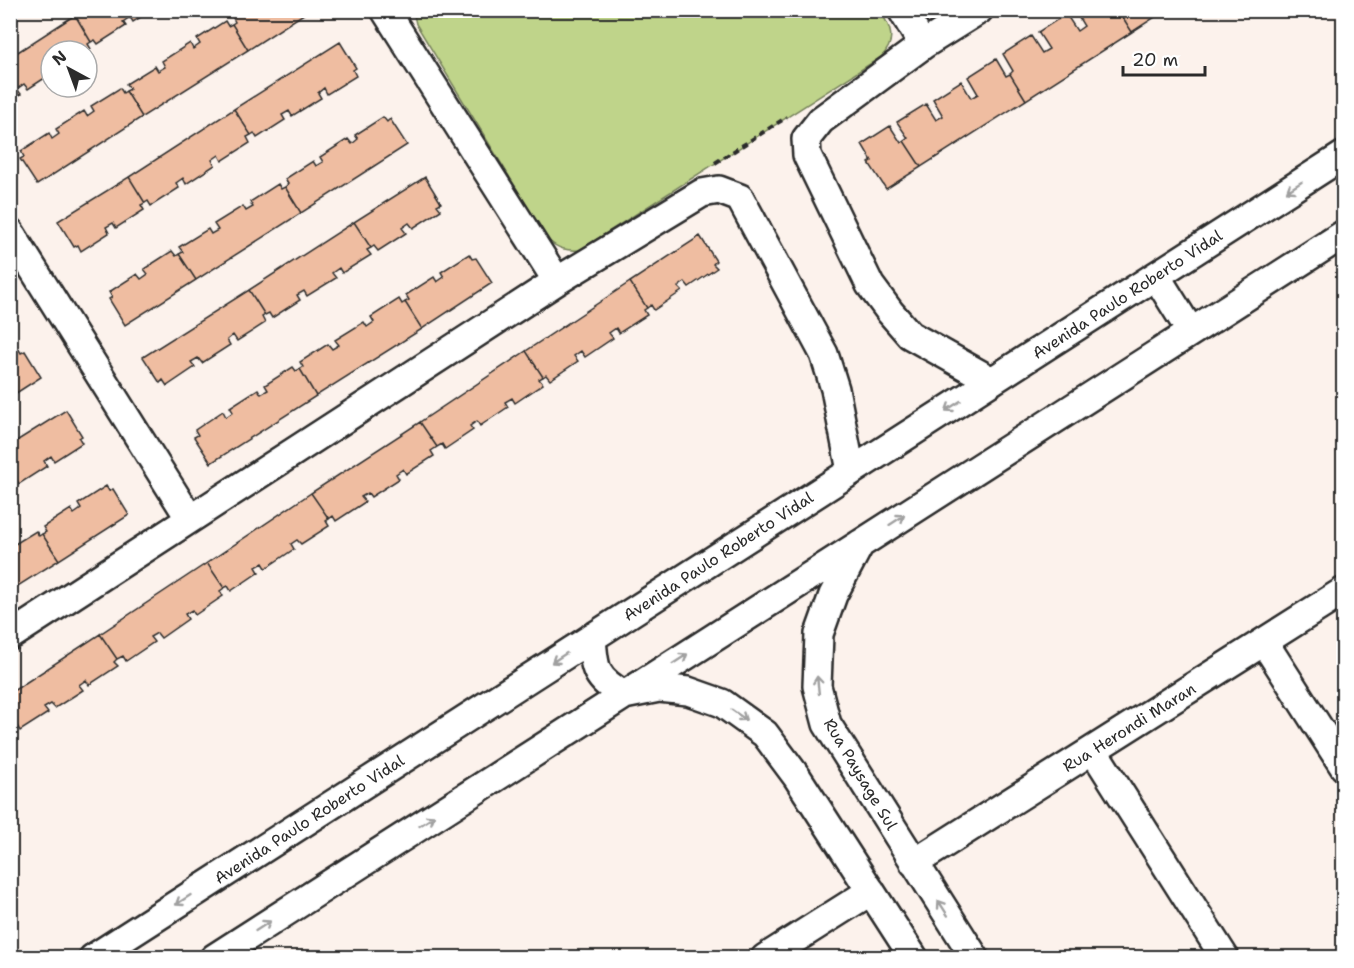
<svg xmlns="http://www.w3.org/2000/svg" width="1354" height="968" font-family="'Shantell Sans',sans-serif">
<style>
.green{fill:#bfd48a;stroke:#75805a;stroke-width:1.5}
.building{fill:#efbda1;stroke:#2b2b2b;stroke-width:1.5}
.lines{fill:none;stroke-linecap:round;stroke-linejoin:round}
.minor-casing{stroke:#2b2b2b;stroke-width:32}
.path{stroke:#2b2b2b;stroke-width:4;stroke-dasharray:6 4.5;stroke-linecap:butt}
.minor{stroke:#fff;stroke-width:27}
.oneway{stroke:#a0a0a0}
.labels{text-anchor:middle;stroke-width:6;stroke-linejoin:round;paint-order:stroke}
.street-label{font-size:16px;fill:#2b2b2b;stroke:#fff}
</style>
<rect width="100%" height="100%" fill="#fcf2ec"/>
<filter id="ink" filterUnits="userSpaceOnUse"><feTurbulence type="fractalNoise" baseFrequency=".0167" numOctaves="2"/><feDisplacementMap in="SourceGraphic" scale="12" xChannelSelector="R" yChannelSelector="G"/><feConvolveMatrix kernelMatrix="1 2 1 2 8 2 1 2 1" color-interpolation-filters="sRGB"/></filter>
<g filter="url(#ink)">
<path class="green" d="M 413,11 L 880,11 C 891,27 897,41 881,57 L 580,250 C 567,251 558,249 548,240 L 416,24 Z"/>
<path class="building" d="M 82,10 L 152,10 L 133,22 L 130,17 L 123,22 L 126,26 L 98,44 L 95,40 L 91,42 L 75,15 Z
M 241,10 L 310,10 L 248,50 L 232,24 L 235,22 L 232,16 Z
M 1074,10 L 1118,10 L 1132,32 L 1026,100 L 1010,74 L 1013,71 L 1003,54 L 1031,36 L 1042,53 L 1049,49 L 1038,32 L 1066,14 L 1077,31 L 1084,26 Z
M 1118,10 L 1166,10 L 1132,32 Z
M 75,15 L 91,42 L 88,44 L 91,49 L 87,51 L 51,51 L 51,74 L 28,89 L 24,84 L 17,89 L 21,94 L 10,100 L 10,57 Z
M 225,21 L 228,26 L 232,24 L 248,50 L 142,117 L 126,91 L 130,89 L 126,84 L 155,66 L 158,71 L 165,67 L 162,61 L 190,43 L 193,49 L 200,44 L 197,39 Z
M 340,42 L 356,68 L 353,70 L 356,76 L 327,94 L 324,88 L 318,93 L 321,98 L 292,116 L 289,111 L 282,115 L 285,120 L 257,138 L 254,133 L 251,135 L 234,109 Z
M 996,59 L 1006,76 L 1010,74 L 1026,100 L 921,167 L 904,141 L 908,138 L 897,122 L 926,104 L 936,120 L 943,116 L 933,99 L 961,81 L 971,98 L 978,94 L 968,77 Z
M 120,88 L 123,93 L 126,91 L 142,117 L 37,185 L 20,159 L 24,157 L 21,151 L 49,133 L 52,139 L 59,134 L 56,129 L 84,111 L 87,116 L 94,111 L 91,106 Z
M 234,109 L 251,135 L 247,137 L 250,143 L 222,161 L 219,155 L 212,160 L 215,165 L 186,184 L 183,178 L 176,183 L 179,188 L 151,206 L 148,201 L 145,203 L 129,177 Z
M 383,117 L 387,122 L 390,119 L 407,145 L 301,213 L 285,187 L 288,184 L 285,179 L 313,161 L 316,166 L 323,162 L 320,157 L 348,139 L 352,144 L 358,139 L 355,135 Z
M 890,126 L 901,143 L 904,141 L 921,167 L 886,189 L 869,163 L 872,161 L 862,144 Z
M 129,177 L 145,203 L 141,205 L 144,210 L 116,228 L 113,223 L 106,227 L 109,233 L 81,251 L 78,245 L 74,247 L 58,221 Z
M 425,177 L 441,203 L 437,205 L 441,210 L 413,228 L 409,223 L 402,228 L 406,233 L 378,251 L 374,246 L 371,248 L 354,222 Z
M 278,184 L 281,189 L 285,187 L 301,213 L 196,280 L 179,254 L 183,252 L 179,247 L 208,229 L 211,234 L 218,230 L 214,224 L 243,206 L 246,211 L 253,207 L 250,202 Z
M 354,222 L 371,248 L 367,250 L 371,255 L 342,273 L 339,268 L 332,273 L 336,278 L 307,296 L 304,291 L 297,295 L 300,300 L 272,318 L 269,313 L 265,315 L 249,290 Z
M 700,236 L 716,261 L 713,264 L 717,268 L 689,287 L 685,282 L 678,287 L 682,291 L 654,310 L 651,305 L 647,308 L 630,282 Z
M 172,251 L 176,256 L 179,254 L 196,280 L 125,325 L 109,299 L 112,297 L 109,292 L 137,274 L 141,279 L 148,274 L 144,269 Z
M 469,254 L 472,259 L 476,258 L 492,283 L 422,329 L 405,302 L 409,300 L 406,295 L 434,277 L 437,282 L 444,277 L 441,272 Z
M 630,282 L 647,308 L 644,310 L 647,315 L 619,333 L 616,328 L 609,333 L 613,338 L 585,357 L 581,351 L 574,356 L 578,361 L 550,380 L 546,375 L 543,377 L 526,351 Z
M 249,290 L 265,315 L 262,317 L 265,323 L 237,341 L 233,335 L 227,340 L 230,345 L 202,363 L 198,358 L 191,362 L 195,367 L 167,386 L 163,380 L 160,383 L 143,357 Z
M 399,299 L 402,304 L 405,302 L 422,329 L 316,396 L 300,369 L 303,367 L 300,362 L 328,344 L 332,349 L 339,345 L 335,340 L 364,322 L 367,327 L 374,322 L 371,317 Z
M 18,348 L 21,353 L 25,351 L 41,377 L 10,397 L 10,353 Z
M 526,351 L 543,377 L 539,379 L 543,384 L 515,403 L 512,398 L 505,402 L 508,407 L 480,426 L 477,421 L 470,426 L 473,430 L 445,449 L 442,444 L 437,447 L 420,422 Z
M 293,367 L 296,371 L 300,369 L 316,396 L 211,463 L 194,437 L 198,435 L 195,430 L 223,411 L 226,417 L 233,412 L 230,407 L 258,389 L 261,394 L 268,390 L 265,385 Z
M 66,410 L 82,436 L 79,438 L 82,443 L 54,461 L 51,456 L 44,461 L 47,466 L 19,484 L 16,479 L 12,481 L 10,445 Z
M 420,422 L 437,447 L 431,451 L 434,456 L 406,474 L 403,469 L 396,474 L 399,479 L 371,497 L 368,493 L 361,497 L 365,502 L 336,521 L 333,516 L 329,519 L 311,493 Z
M 106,486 L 109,491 L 113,489 L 129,515 L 59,560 L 42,534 L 46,532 L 43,527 L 71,509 L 74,514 L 81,509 L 78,504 Z
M 311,493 L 329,519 L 326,521 L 329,526 L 301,544 L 297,540 L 291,544 L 294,549 L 266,568 L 263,563 L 256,567 L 259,572 L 231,591 L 228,586 L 224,588 L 207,563 Z
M 36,531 L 39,536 L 42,534 L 59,560 L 10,591 L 10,547 Z
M 207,563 L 224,588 L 220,591 L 223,596 L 195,615 L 192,610 L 185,614 L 188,619 L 161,638 L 157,633 L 150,637 L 154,642 L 126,661 L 123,656 L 117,659 L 100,634 Z
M 100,634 L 117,659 L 114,662 L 118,666 L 89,685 L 86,680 L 79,685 L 83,690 L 55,708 L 51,704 L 44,708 L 48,713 L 20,731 L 17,726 L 13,728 L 10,725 L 10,693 Z"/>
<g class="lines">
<g class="minor-casing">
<path id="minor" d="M 385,10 L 557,281
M 902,10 L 923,45
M 979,10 L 923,45 L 821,120 L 806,139 L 807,155 L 870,285 L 890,312 L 910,335 L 992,381
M 10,232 L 190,519
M 1156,276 L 1191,332
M 860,544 L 833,595 L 819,634 L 817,686 L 827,724 L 975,958
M 10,636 L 557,281 L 702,193 L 719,190 L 740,198 L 824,354 L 835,389 L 851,471
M 592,637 C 594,670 595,678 624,695 L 659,688 L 688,691 L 722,703 L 765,734 L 797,777 L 914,958
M 1264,642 L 1344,767
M 1093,750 L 1225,958
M 914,863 L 1344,591
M 93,958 L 1344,155
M 214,958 L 1344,234
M 765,958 L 871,891"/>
</g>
<path class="path" d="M 715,163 L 787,117"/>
<use href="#minor" class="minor"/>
</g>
<defs><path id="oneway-shaft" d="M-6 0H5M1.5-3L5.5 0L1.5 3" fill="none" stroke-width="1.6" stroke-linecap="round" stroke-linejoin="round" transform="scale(1.5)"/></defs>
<g class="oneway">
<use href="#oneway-shaft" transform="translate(1294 187) rotate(147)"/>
<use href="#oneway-shaft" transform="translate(953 406) rotate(147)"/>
<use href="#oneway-shaft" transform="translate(897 520) rotate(-33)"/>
<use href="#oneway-shaft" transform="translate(559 658) rotate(147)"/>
<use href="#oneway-shaft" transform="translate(680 659) rotate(-33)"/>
<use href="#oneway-shaft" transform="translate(818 685) rotate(-96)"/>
<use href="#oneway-shaft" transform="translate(739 715) rotate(35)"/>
<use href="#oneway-shaft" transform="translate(427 821) rotate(-33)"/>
<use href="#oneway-shaft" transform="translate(183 900) rotate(147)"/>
<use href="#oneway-shaft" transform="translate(943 908) rotate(-123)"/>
<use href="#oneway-shaft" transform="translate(263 926) rotate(-33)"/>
</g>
</g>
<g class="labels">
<g class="street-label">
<text transform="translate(1127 294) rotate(-33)" y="6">Avenida Paulo Roberto Vidal</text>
<text transform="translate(718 556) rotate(-33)" y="6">Avenida Paulo Roberto Vidal</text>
<text transform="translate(1129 727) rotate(-32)" y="6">Rua Herondi Maran</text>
<text transform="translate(861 774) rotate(59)" y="6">Rua Paysage Sul</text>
<text transform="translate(309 819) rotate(-33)" y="6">Avenida Paulo Roberto Vidal</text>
</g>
</g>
<rect width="1354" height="968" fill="none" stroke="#fff" stroke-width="36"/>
<rect x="18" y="18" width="1318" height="932" fill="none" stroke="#2b2b2b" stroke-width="2" filter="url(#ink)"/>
<g transform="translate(69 69) rotate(319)"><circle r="28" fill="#ffffff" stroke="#aaaaaa" stroke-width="1.5"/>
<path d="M0-4.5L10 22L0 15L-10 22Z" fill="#2b2b2b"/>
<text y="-9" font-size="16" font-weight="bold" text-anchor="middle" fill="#2b2b2b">N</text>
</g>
<path d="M1123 66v9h82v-9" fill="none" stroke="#2b2b2b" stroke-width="3"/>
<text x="1132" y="66" font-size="18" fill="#2b2b2b" stroke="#ffffff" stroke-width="4.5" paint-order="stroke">20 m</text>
</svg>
